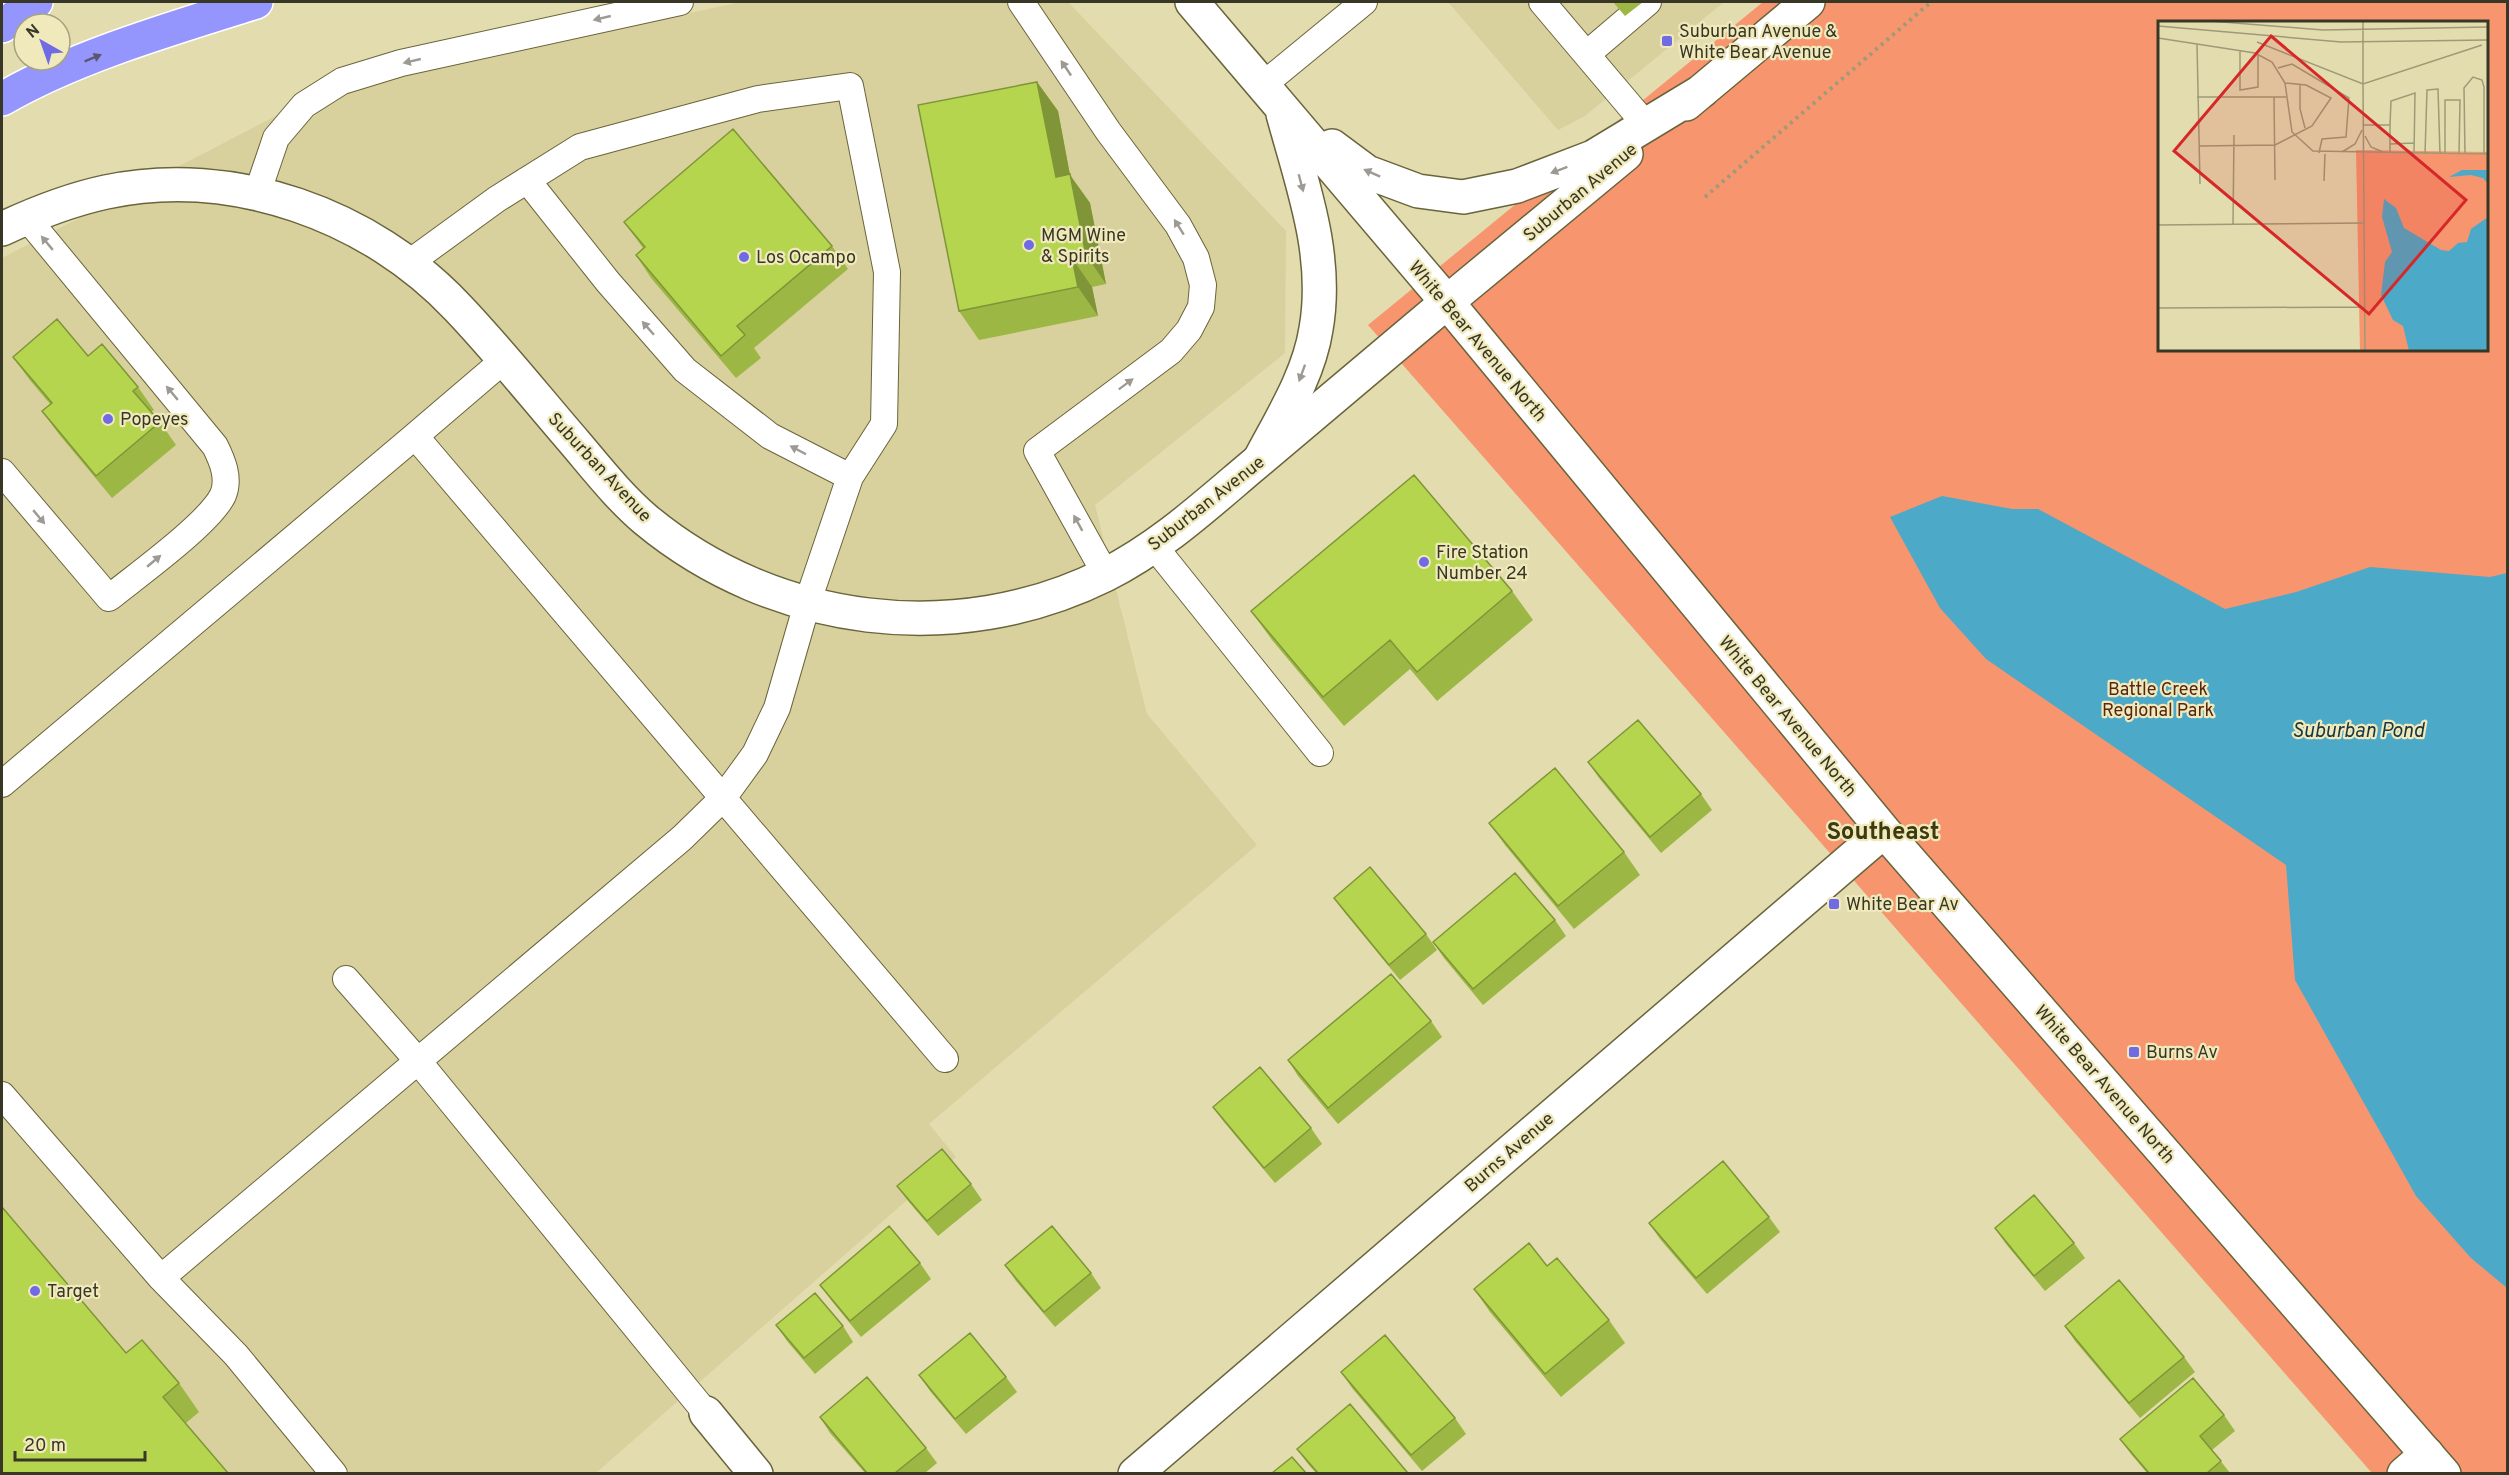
<svg xmlns="http://www.w3.org/2000/svg" width="2509" height="1475" font-family="Overpass,sans-serif">
<style>
.built{fill:#d8d19d}
.green{fill:#f7956f;fill-rule:evenodd}
.water{fill:#4caac8}
.lines{fill:none;stroke-linecap:round;stroke-linejoin:round}
.service-casing{stroke:#6a643b;stroke-width:28}
.minor-casing{stroke:#6a643b;stroke-width:36}
.tertiary-casing{stroke:#6a643b;stroke-width:36}
.motorway-casing{stroke:#fff;stroke-width:36}
.path{stroke:#9f9a78;stroke-width:4;stroke-dasharray:3 4.5;stroke-linecap:butt}
.service{stroke:#fff;stroke-width:26}
.minor{stroke:#fff;stroke-width:33}
.tertiary{stroke:#fff;stroke-width:33}
.motorway{stroke:#9596fd;stroke-width:33}
.wall{fill:#9cb744}
.shaded-wall{fill:#7f9537}
.building{fill:#b5d54f;stroke:#7f9537;stroke-width:1.5}
.oneway{fill:#9c9a92}
.oneway2{fill:#595870}
.poi-dot{fill:#706ae5;stroke:#efe9bb;stroke-width:2}
.labels{text-anchor:middle;stroke-width:4.5;stroke-linejoin:round;paint-order:stroke}
.poi-label{font-size:18px;fill:#383624;stroke:#efe9bb;text-anchor:start}
.street-label{font-size:18px;fill:#383624;stroke:#efe9bb}
.park-label{font-size:18px;fill:#562613;stroke:#efe9bb}
.water-label{font-size:20px;font-style:italic;fill:#1a3741;stroke:#efe9bb}
.district-label{font-size:24px;font-weight:bold;fill:#3f390f;stroke:#efe9bb}
.inset-road{fill:none;stroke:#9e9a77;stroke-width:1.5}
.view{fill:#d62828;fill-opacity:0.15;stroke:#d62828;stroke-width:3}
.inset-edge{fill:none;stroke:#383624;stroke-width:3}
</style>
<rect width="100%" height="100%" fill="#e2dcaf"/>
<path class="built" d="M 741,2 L 1068,2 L 1286,231 L 1285,353 L 1095,505 L 1147,714 L 1257,845 L 929,1124 L 956,1157 L 596,1473 L 2,1473 L 2,258 L 320,93 Z
M 1448,2 L 1724,2 L 1585,116 L 1558,130 Z"/>
<path class="green" d="M 1763,2 L 2507,2 L 2507,1473 L 2372,1473 L 1368,325 ZM 2160,22 L 2486,22 L 2486,350 L 2160,350 Z"/>
<path class="water" d="M 1942,496 L 2012,509 L 2038,509 L 2225,609 L 2296,592 L 2370,567 L 2490,577 L 2507,573 L 2507,1288 L 2471,1258 L 2416,1196 L 2295,980 L 2286,865 L 1986,659 L 1940,608 L 1890,517 Z"/>
<g class="lines">
<g class="service-casing">
<path id="service" d="M 1021,2 L 1108,131 L 1178,225 L 1196,258 L 1203,285 L 1201,307 L 1189,330 L 1171,351 L 1037,451 L 1106,575
M 1542,2 L 1646,125
M 1587,54 L 1648,2
M 1263,85 L 1364,2
M 527,180 L 608,282 L 685,370 L 770,436 L 850,477
M 257,194 L 276,138 L 304,105 L 342,81 L 401,63 L 680,2
M 504,360 L 415,436 L 945,1059
M 2,472 L 109,598 C 136,576 210,523 223,495 C 230,478 222,460 215,446 L 26,217
M 1154,546 L 1320,753
M 2,784 L 415,436
M 346,979 L 418,1061 L 706,1413
M 2,1095 L 161,1278 L 236,1355 L 334,1474
M 161,1278 L 682,838 L 723,798 L 755,754 L 777,708 L 807,604 L 850,477 L 884,424 L 887,272 L 850,86 L 758,99 L 580,147 L 497,199 L 409,263"/>
</g>
<g class="minor-casing">
<path id="minor" d="M 2,229 C 36,213 69,200 106,192 C 233,165 371,215 458,308 C 499,351 537,399 576,444 C 598,470 620,498 646,520 C 774,626 956,649 1105,575 C 1159,548 1204,507 1250,468 C 1316,413 1381,357 1447,302
M 706,1413 L 756,1474
M 2404,1474 L 2427,1454"/>
</g>
<g class="tertiary-casing">
<path id="tertiary" d="M 1192,2 L 1447,302 L 1884,831 L 2444,1474
M 1686,104 L 1808,2
M 1332,146 L 1367,172 L 1418,191 L 1463,197 L 1517,186 L 1593,157 L 1702,91
M 1447,302 L 1626,154
M 1260,459 C 1281,419 1309,375 1316,329 C 1329,255 1302,184 1283,114
M 1135,1474 L 1884,831"/>
</g>
<g class="motorway-casing">
<path id="motorway" d="M 2,26 L 36,2
M 2,99 C 76,56 174,28 256,2"/>
</g>
<path class="path" d="M 1705,197 L 1931,2"/>
<use href="#service" class="service"/>
<use href="#minor" class="minor"/>
<use href="#tertiary" class="tertiary"/>
<use href="#motorway" class="motorway"/>
</g>
<path class="wall" d="M 1613,2 L 1643,2 L 1625,16 Z
M 1037,82 L 1058,111 L 1070,175 L 1090,203 L 1106,284 L 1092,287 L 1098,316 L 979,340 L 959,311 Z
M 624,222 L 832,246 L 848,269 L 754,348 L 761,358 L 736,378 L 651,278 L 636,255 L 643,248 Z
M 88,356 L 138,387 L 154,410 L 151,412 L 160,422 L 176,445 L 112,498 L 58,433 L 42,411 L 50,404 L 29,379 L 13,357 Z
M 1512,591 L 1533,620 L 1437,701 L 1410,669 L 1344,726 L 1272,640 L 1251,611 Z
M 1588,762 L 1701,794 L 1712,810 L 1661,853 L 1599,778 Z
M 1489,823 L 1624,852 L 1640,875 L 1574,929 L 1505,845 Z
M 1334,898 L 1426,934 L 1437,950 L 1400,980 L 1345,913 Z
M 1555,920 L 1566,936 L 1483,1005 L 1444,958 L 1433,942 Z
M 1431,1021 L 1442,1037 L 1338,1124 L 1298,1076 L 1288,1060 Z
M 1213,1107 L 1311,1128 L 1322,1144 L 1275,1183 L 1224,1122 Z
M 971,1184 L 982,1200 L 938,1236 L 908,1201 L 897,1186 Z
M 1769,1217 L 1780,1232 L 1707,1294 L 1660,1239 L 1649,1223 Z
M 1995,1228 L 2074,1243 L 2085,1258 L 2045,1291 L 2006,1244 Z
M 920,1263 L 931,1279 L 861,1337 L 831,1300 L 820,1285 Z
M 1005,1265 L 1091,1273 L 1101,1288 L 1055,1327 L 1016,1281 Z
M 1547,1266 L 1609,1320 L 1625,1343 L 1561,1397 L 1490,1312 L 1474,1289 Z
M 776,1325 L 843,1326 L 853,1342 L 815,1374 L 787,1341 Z
M 2065,1326 L 2184,1357 L 2195,1372 L 2140,1418 L 2075,1341 Z
M 126,1353 L 179,1383 L 199,1412 L 186,1423 Z
M 1341,1372 L 1455,1418 L 1466,1434 L 1422,1471 L 1352,1388 Z
M 919,1375 L 1006,1377 L 1017,1392 L 966,1434 L 930,1391 Z
M 1350,1404 L 1408,1473 L 1316,1473 L 1308,1464 L 1297,1449 Z
M 2224,1415 L 2235,1431 L 2212,1450 L 2230,1473 L 2147,1473 L 2131,1454 L 2120,1439 Z
M 820,1417 L 926,1448 L 937,1463 L 925,1473 L 865,1473 L 830,1433 Z"/>
<path class="shaded-wall" d="M 1037,82 L 1058,111 L 1070,175 L 1090,203 L 1106,284 L 1086,255 L 1056,177 Z
M 1072,258 L 1092,287 L 1098,316 L 1078,287 Z"/>
<path class="building" d="M 1037,82 L 1056,177 L 1070,174 L 1086,255 L 1072,258 L 1078,287 L 959,311 L 918,105 Z
M 733,129 L 832,246 L 737,326 L 745,335 L 721,356 L 636,255 L 645,247 L 624,222 Z
M 57,319 L 88,356 L 102,344 L 138,387 L 133,391 L 160,422 L 96,476 L 42,411 L 52,403 L 13,357 Z
M 1414,475 L 1512,591 L 1417,672 L 1390,640 L 1323,697 L 1251,611 Z
M 1638,720 L 1701,794 L 1650,837 L 1588,762 Z
M 1555,768 L 1624,852 L 1558,906 L 1489,823 Z
M 1370,867 L 1426,934 L 1389,965 L 1334,898 Z
M 1515,873 L 1555,920 L 1473,989 L 1433,942 Z
M 1391,974 L 1431,1021 L 1328,1108 L 1288,1060 Z
M 1260,1067 L 1311,1128 L 1264,1168 L 1213,1107 Z
M 942,1149 L 971,1184 L 927,1221 L 897,1186 Z
M 1723,1161 L 1769,1217 L 1696,1278 L 1649,1223 Z
M 2034,1195 L 2074,1243 L 2034,1276 L 1995,1228 Z
M 2,1207 L 126,1353 L 142,1340 L 179,1383 L 163,1397 L 228,1473 L 2,1473 Z
M 889,1226 L 920,1263 L 850,1321 L 820,1285 Z
M 1052,1226 L 1091,1273 L 1044,1312 L 1005,1265 Z
M 1529,1243 L 1547,1266 L 1557,1258 L 1609,1320 L 1545,1374 L 1474,1289 Z
M 2119,1280 L 2184,1357 L 2129,1403 L 2065,1326 Z
M 815,1293 L 843,1326 L 804,1358 L 776,1325 Z
M 970,1333 L 1006,1377 L 955,1419 L 919,1375 Z
M 1385,1335 L 1455,1418 L 1411,1455 L 1341,1372 Z
M 867,1377 L 926,1448 L 895,1473 L 867,1473 L 820,1417 Z
M 2193,1378 L 2224,1415 L 2200,1436 L 2221,1461 L 2207,1473 L 2149,1473 L 2120,1439 Z
M 1350,1404 L 1407,1472 L 1406,1473 L 1318,1473 L 1297,1449 Z
M 1292,1457 L 1306,1473 L 1272,1473 Z"/>
<defs><path id="oneway-solid" d="M-6-.8H1V-3.2L6.5 0L1 3.2V.8H-6Z" transform="scale(1.5)"/></defs>
<g class="oneway">
<use href="#oneway-solid" transform="translate(602 18) rotate(167)"/>
<use href="#oneway-solid" transform="translate(412 61) rotate(167)"/>
<use href="#oneway-solid" transform="translate(1066 68) rotate(-124)"/>
<use href="#oneway-solid" transform="translate(1559 170) rotate(159)"/>
<use href="#oneway-solid" transform="translate(1372 173) rotate(-156)"/>
<use href="#oneway-solid" transform="translate(1301 183) rotate(75)"/>
<use href="#oneway-solid" transform="translate(1179 227) rotate(-122)"/>
<use href="#oneway-solid" transform="translate(47 243) rotate(-130)"/>
<use href="#oneway-solid" transform="translate(648 328) rotate(-131)"/>
<use href="#oneway-solid" transform="translate(1302 373) rotate(110)"/>
<use href="#oneway-solid" transform="translate(1126 384) rotate(-37)"/>
<use href="#oneway-solid" transform="translate(172 393) rotate(-130)"/>
<use href="#oneway-solid" transform="translate(798 450) rotate(-152)"/>
<use href="#oneway-solid" transform="translate(39 517) rotate(50)"/>
<use href="#oneway-solid" transform="translate(1078 523) rotate(-119)"/>
<use href="#oneway-solid" transform="translate(154 561) rotate(-40)"/>
</g>
<use class="oneway2" href="#oneway-solid" transform="translate(93 58) rotate(-22)"/>
<g class="poi-dot">
<rect x="1661" y="35" width="12" height="12" rx="3"/>
<circle cx="1029" cy="245" r="6"/>
<circle cx="744" cy="257" r="6"/>
<circle cx="108" cy="419" r="6"/>
<circle cx="1424" cy="562" r="6"/>
<rect x="1828" y="898" width="12" height="12" rx="3"/>
<rect x="2128" y="1046" width="12" height="12" rx="3"/>
<circle cx="35" cy="1291" r="6"/>
</g>
<g class="labels">
<g class="poi-label">
<text x="1679" y="37">Suburban Avenue &amp;<tspan x="1679" dy="21">White Bear Avenue</tspan></text>
<text x="1041" y="241">MGM Wine<tspan x="1041" dy="21">&amp; Spirits</tspan></text>
<text x="756" y="263">Los Ocampo</text>
<text x="120" y="425">Popeyes</text>
<text x="1436" y="558">Fire Station<tspan x="1436" dy="21">Number 24</tspan></text>
<text x="1846" y="910">White Bear Av</text>
<text x="2146" y="1058">Burns Av</text>
<text x="47" y="1297">Target</text>
</g>
<g class="street-label">
<text transform="translate(1580 192) rotate(-40)" y="6">Suburban Avenue</text>
<text transform="translate(1478 341) rotate(50)" y="6">White Bear Avenue North</text>
<text transform="translate(600 467) rotate(47)" y="6">Suburban Avenue</text>
<text transform="translate(1206 503) rotate(-38)" y="6">Suburban Avenue</text>
<text transform="translate(1788 716) rotate(50)" y="6">White Bear Avenue North</text>
<text transform="translate(2105 1084) rotate(49)" y="6">White Bear Avenue North</text>
<text transform="translate(1509 1152) rotate(-41)" y="6">Burns Avenue</text>
</g>
<g class="park-label">
<text x="2158" y="695">Battle Creek<tspan x="2158" dy="21">Regional Park</tspan></text>
</g>
<g class="water-label">
<text x="2358" y="737">Suburban Pond</text>
</g>
<g class="district-label">
<text x="1883" y="839">Southeast</text>
</g>
</g>
<g transform="translate(2158 21)">
<rect width="330" height="330" fill="#e2dcaf"/>
<path d="M 198,129 L 330,131 L 330,330 L 202,330 Z" fill="#f7956f"/>
<path d="M 304,149 L 330,149 L 330,163 L 325,157 L 313,154 L 291,156 ZM 226,178 L 238,187 L 246,207 L 283,229 L 291,230 L 300,222 L 309,221 L 313,208 L 330,196 L 330,330 L 251,330 L 245,305 L 235,299 L 223,274 L 227,241 L 234,231 L 224,196 Z" fill="#4caac8"/>
<path class="inset-road" d="M 52,0 L 165,9 L 330,6M 205,0 L 205,63M 0,5 L 183,21 L 330,19M 0,17 L 97,32 L 114,41 L 127,62 L 134,111 L 155,130 L 330,133M 99,21 L 205,63 L 324,24M 39,23 L 42,163M 82,30 L 82,69 L 100,66 L 100,34M 120,47 L 134,43 L 191,77 L 188,116 L 164,118 L 161,132M 142,63 L 142,88 L 147,107M 205,63 L 207,330M 39,76 L 116,76M 205,104 L 232,104 L 232,132M 232,104 L 233,80 L 257,72 L 256,133M 207,115 L 213,126 L 225,131M 232,123 L 256,122M 42,125 L 117,124 L 154,105 L 173,77 L 148,64 L 127,62M 184,131 L 197,123 L 204,109M 267,133 L 269,69 L 280,68 L 282,133M 287,133 L 287,79 L 302,79 L 301,133M 307,133 L 306,67 L 315,56 L 324,59 L 326,66 L 326,133M 117,159 L 116,76 L 128,76M 166,160 L 167,133M 0,204 L 205,202M 75,204 L 76,114M 0,287 L 206,286"/>
<path class="view" d="M 113,15 L 308,179 L 211,293 L 16,130 Z"/>
<rect width="330" height="330" class="inset-edge"/>
</g>
<rect width="2509" height="1475" fill="none" stroke="#383624" stroke-width="6"/>
<g transform="translate(42 42) rotate(320)"><circle r="28" fill="#efe9bb" stroke="#a6a17f" stroke-width="1.5"/>
<path d="M0-4.5L10 22L0 15L-10 22Z" fill="#706ae5"/>
<text y="-9" font-size="16" font-weight="bold" text-anchor="middle" fill="#383624">N</text>
</g>
<path d="M15 1451v9h130v-9" fill="none" stroke="#383624" stroke-width="3"/>
<text x="24" y="1451" font-size="18" fill="#383624" stroke="#efe9bb" stroke-width="4.5" paint-order="stroke">20 m</text>
</svg>
